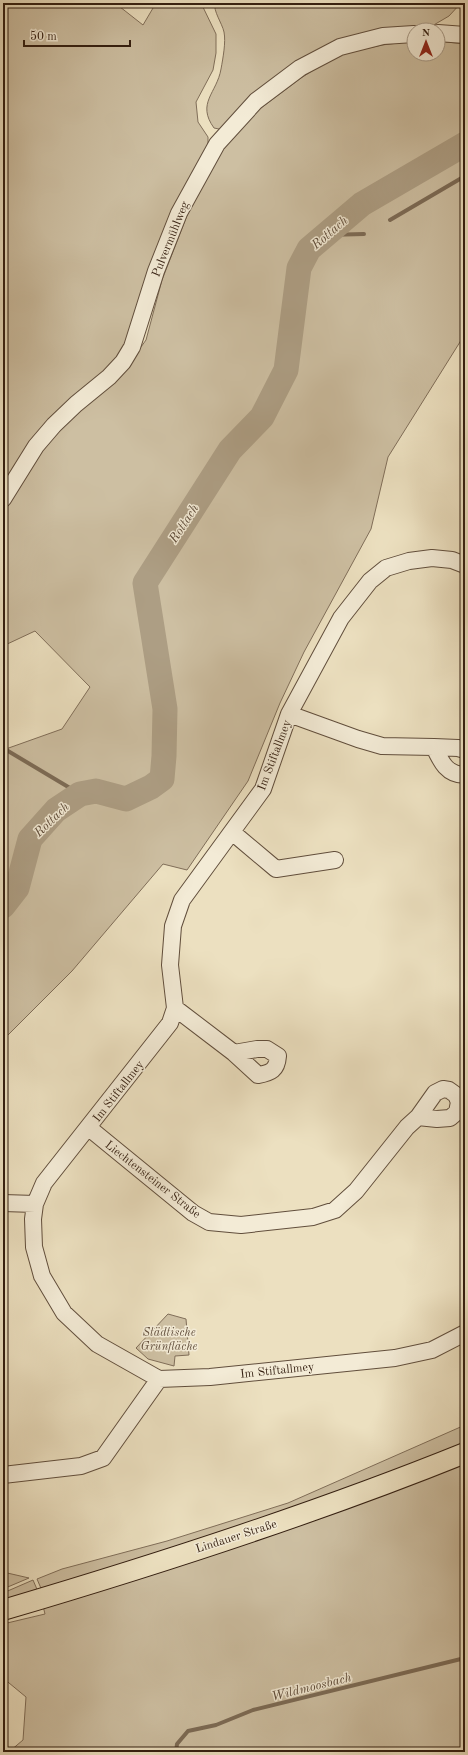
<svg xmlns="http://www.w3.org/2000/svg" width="468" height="1755" font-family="'Old Standard TT',serif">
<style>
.green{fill:#cdbfa2;stroke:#806e59}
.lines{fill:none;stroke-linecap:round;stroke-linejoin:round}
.stream{stroke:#7c6b56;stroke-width:4}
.river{stroke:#ad9e84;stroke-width:25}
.minor-casing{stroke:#614e3c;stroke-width:18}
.major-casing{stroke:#331e10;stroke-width:22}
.minor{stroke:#f3ebd6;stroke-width:16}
.major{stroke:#ece0c0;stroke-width:20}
.labels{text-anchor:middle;stroke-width:3;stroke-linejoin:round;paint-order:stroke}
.street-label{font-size:12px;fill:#331e10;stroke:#f3ebd6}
.park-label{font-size:12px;font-style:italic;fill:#614e3c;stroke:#f3ebd6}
.water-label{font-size:13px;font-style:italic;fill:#5e4b39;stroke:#f3ebd6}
</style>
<rect width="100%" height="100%" fill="#ece0c0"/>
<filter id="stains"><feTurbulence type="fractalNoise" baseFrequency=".005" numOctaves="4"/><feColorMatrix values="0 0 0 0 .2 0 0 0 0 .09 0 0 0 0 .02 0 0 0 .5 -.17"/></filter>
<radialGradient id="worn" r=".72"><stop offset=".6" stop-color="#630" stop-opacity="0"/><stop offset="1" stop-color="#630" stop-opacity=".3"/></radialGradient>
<path class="green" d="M 3,3 L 115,3 L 143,25 L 156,3 L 201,3 L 216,34 L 216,53 L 213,70 L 196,102 L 198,122 L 208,137 L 208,149 L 127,346 L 3,490 Z
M 215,3 L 461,3 L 449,16 L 432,26 L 383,29 L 338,43 L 224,130 L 214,128 C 196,103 217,93 221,69 C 223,58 226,42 224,32 C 222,23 213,11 215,3 Z
M 414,41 L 414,54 L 438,54 L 438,41 L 465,44 L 465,334 L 388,457 L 371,529 L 304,652 L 280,703 L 248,781 L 187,870 L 163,864 L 72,971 L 3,1040 L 3,750 L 62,729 L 90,687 L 35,631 L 3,646 L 3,508 L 41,449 L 58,429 L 128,365 L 146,340 L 162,280 L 188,213 L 224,147 L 257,111 L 301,78 L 337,55 L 382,45 Z
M 168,1314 L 186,1319 L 189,1355 L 175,1356 L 174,1366 L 148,1359 L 136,1348 Z
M 465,1425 L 465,1444 L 387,1477 L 43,1593 L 37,1579 L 62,1569 L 167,1541 L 288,1503 Z
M 465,1461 L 465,1752 L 10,1751 L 23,1740 L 26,1697 L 3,1678 L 3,1624 L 45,1614 L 43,1606 Z
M 3,1572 L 29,1578 L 3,1589 Z
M 33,1580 L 39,1594 L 3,1604 L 3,1593 Z"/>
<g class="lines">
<path class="stream" d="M 463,146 L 465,150
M 390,220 L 465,176
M 326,235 L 364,234
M 3,748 L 80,794
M 176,1752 L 177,1744 L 188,1731 L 216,1725 L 253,1710 L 465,1658"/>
<path class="river" d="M 3,906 L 17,888 L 30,839 L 56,810 L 80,794 L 96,791 L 126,799 L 151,787 L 162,779 L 164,756 L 165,709 L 145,583 L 230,450 L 262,417 L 286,370 L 299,268 L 309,249 L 362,204 L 465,144"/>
<g class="minor-casing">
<path id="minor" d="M 438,33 L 465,35
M 3,499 L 36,446 L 54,425 L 76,404 L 109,377 L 123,362 L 132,347 L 156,271 L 179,213 L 217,144 L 256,101 L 300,68 L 340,47 L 383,36 L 414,34
M 465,565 L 452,560 L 432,558 L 409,561 L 386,568 L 370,581 L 341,618 L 289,714 L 263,789 L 182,900 L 173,926 L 170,965 L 175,1008 L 170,1023 L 44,1183 L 35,1204 L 33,1219 L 34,1247 L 42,1276 L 64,1313 L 97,1344 L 159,1379 L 210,1377 L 395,1358 L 432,1350 L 465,1333
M 289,714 L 358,739 L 382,746 L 434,747
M 465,750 L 458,748 L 434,747 C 441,762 447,775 465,775
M 232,832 L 276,869 L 335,860
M 175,1008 L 234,1053 L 258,1075 C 271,1073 277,1070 278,1056 L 267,1049 L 257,1049 L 234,1053
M 89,1128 L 193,1213 L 209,1222 L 241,1225 L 313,1217 L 335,1210 L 356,1191 L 407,1127 L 418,1117 L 435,1093 L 443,1089 L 449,1090 L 456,1095 L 459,1102 L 457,1112 L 450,1118 L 437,1119 L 418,1117
M 3,1203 L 35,1204
M 3,1475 L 81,1466 L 103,1458 L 159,1379"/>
</g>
<g class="major-casing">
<path id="major" d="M 3,1610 C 159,1564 314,1514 465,1453"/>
</g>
<use href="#minor" class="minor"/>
<use href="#major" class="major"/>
</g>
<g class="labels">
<g class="street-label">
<text transform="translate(170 239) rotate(-68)" y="4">Pulvermühlweg</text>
<text transform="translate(274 755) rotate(-69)" y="4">Im Stiftallmey</text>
<text transform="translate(118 1091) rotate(-52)" y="4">Im Stiftallmey</text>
<text transform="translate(153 1179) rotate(38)" y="4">Liechtensteiner Straße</text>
<text transform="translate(277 1370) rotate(-6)" y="4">Im Stiftallmey</text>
<text transform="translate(236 1536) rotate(-18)" y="4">Lindauer Straße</text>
</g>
<g class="park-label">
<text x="169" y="1336">Städtische<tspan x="169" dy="14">Grünfläche</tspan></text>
</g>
<g class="water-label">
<text transform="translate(329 232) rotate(-41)" y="5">Rottach</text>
<text transform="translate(183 523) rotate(-57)" y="5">Rottach</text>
<text transform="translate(51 819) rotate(-44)" y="5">Rottach</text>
<text transform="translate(311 1686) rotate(-14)" y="5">Wildmoosbach</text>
</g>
</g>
<rect width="468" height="1755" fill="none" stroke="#ece0c0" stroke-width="16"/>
<rect x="4" y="4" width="460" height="1747" fill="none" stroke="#331e10" stroke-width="2"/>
<rect x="8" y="8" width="452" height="1739" fill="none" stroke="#331e10"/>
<g transform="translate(426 42)"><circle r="19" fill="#f3ebd6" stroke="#a69987"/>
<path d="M0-3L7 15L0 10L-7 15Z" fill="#8f2418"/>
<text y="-6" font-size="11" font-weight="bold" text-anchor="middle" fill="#331e10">N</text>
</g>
<path d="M24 40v6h106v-6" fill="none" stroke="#331e10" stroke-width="2"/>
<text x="30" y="40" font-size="12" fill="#331e10" stroke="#f3ebd6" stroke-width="3" paint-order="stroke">50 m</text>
<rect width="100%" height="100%" filter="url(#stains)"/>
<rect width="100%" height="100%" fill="url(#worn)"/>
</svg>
